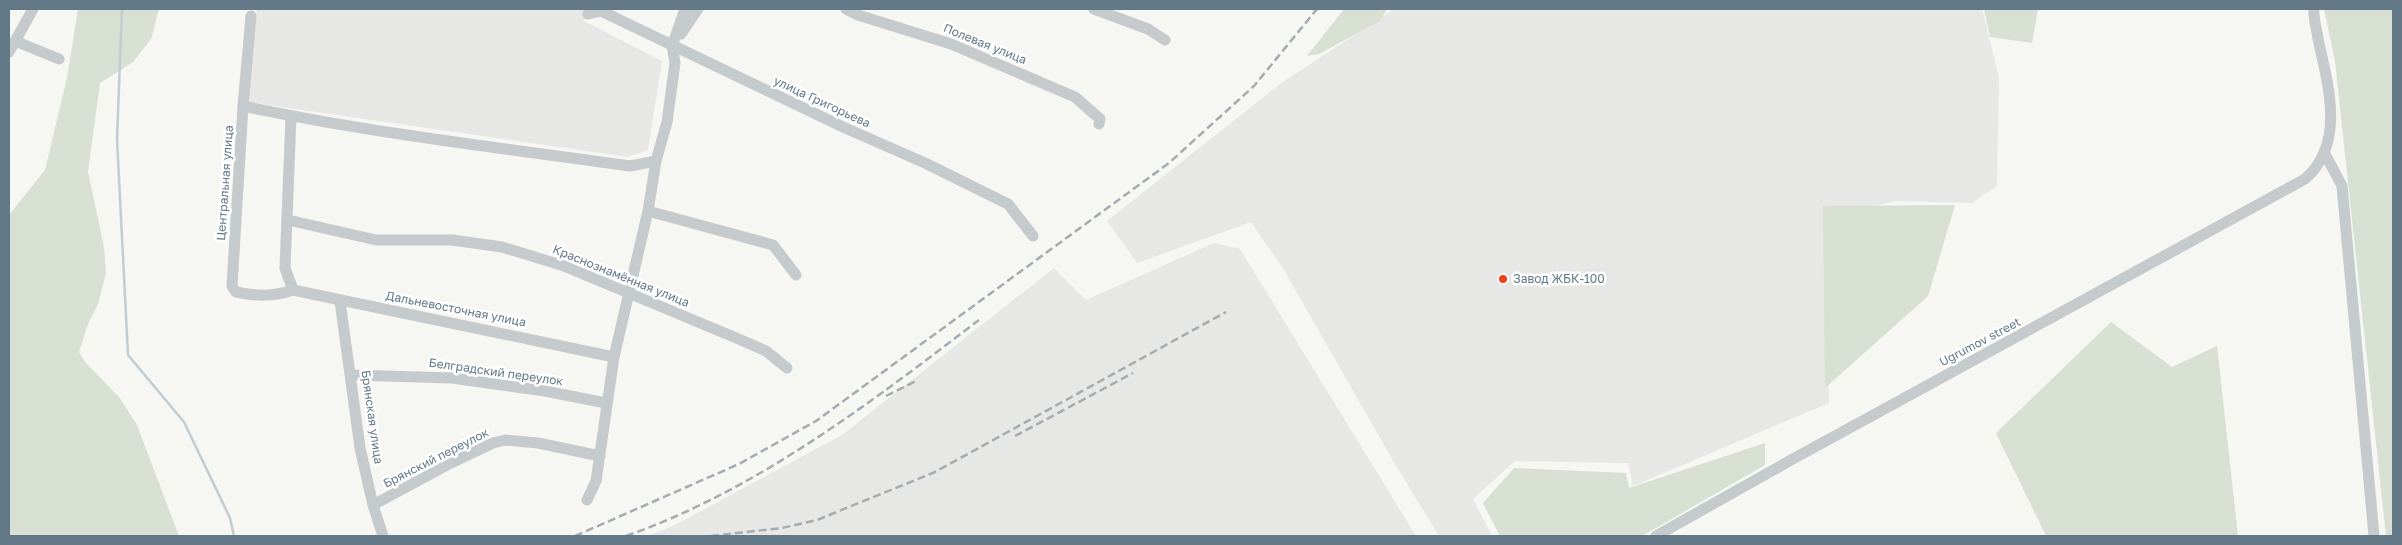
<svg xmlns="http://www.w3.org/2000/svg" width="2402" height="545" font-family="'Golos Text',sans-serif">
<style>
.built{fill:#e7e8e6}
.green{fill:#d8dfd3}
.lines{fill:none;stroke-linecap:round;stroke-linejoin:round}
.stream{stroke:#c1cdd2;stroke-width:2.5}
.minor{stroke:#c5cacc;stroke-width:11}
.rail{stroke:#a5acb1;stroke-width:2.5;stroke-dasharray:8 4;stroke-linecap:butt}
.poi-dot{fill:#f14118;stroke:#fff;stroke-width:2}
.labels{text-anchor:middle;stroke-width:5;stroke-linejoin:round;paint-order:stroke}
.street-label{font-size:12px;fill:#637886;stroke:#fff}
.poi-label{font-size:12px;fill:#637886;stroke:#fff;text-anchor:start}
</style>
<rect width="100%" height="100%" fill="#f6f6f2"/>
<path class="built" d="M 257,9 L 586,9 L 584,21 L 662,61 L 648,150 L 628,157 L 247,102 Z
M 1394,9 L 1982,9 L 1999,78 L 1997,186 L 1972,203 L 1896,201 L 1825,217 L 1829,403 L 1633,486 L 1628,463 L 1515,461 L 1473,499 L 1492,536 L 1439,536 L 1395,464 L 1284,270 L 1251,222 L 1137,263 L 1107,221 L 1280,84 Z
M 1214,243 L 1240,249 L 1416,536 L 647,536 L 673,526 L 842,435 L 1054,268 L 1086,300 Z"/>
<path class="green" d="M 78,9 L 159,9 L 151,39 L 133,62 L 100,83 L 88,172 L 104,247 L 106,273 L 98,304 L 88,324 L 79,352 L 85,362 L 119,397 L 137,425 L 179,536 L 9,536 L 9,215 L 45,170 L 67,78 Z
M 1344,9 L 1387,9 L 1380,21 L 1319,54 L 1307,56 Z
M 1984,9 L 2038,9 L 2032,43 L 1990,37 Z
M 2324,9 L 2393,9 L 2393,536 L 2386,536 L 2335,61 Z
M 1955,205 L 1928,296 L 1825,388 L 1823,206 Z
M 2111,322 L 2172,367 L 2217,346 L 2238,536 L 2046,536 L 1996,433 Z
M 1765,443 L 1765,465 L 1642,536 L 1500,536 L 1483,503 L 1514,468 L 1626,473 L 1629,488 Z"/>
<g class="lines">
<path class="stream" d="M 122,9 L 117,139 L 128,355 L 184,422 L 230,518 L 234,536"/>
<path class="minor" d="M 846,9 L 858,15 L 951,44 L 1075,97 L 1100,119 L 1099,124
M 1094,9 L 1148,29 L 1165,40
M 588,14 L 601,11 L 843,127 L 925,163 L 1008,204 L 1033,236
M 251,16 L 243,106 L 232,286 L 236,292 C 256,296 272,297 293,290
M 681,34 L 698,9
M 15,41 L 59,59
M 9,52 L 33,9
M 243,106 C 371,133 501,148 630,166 L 656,161
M 291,116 L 285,268 L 293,290
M 2324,152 L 2342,186 L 2374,536
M 648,211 L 773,245 L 796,275
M 288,220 L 376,240 L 452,240 L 502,247 L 564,266 L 741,340 L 766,351 L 787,368
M 293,290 L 614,357
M 340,301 L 360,448 L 373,505 L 383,536
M 352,375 L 452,378 L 545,391 L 606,403
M 587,500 L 596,481 L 614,357 L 648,211 L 656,161 L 667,122 L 675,63 L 672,46 L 685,9
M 373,505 L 451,463 L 493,443 L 505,440 L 538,443 L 600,456
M 1656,536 L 1791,460 L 2305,179 C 2346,143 2328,85 2318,39 C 2317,29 2313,19 2314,9"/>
<path class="rail" d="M 886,396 L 918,380
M 1015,436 L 1133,373
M 575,536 L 739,464 L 816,421 L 1169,163 L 1254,86 L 1317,9
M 626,536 C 757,490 870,403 979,320
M 711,536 L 782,528 L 817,520 L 935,472 L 1226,312"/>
</g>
<circle class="poi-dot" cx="1503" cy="279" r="5"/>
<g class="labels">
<g class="street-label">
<text transform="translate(985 44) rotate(22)" y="4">Полевая улица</text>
<text transform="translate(822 102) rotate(25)" y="4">улица Григорьева</text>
<text transform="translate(225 183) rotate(-86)" y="4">Центральная улица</text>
<text transform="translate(621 276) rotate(22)" y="4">Краснознамённая улица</text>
<text transform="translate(456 309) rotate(11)" y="4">Дальневосточная улица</text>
<text transform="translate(1980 342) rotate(-28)" y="4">Ugrumov street</text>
<text transform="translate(496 372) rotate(8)" y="4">Белградский переулок</text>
<text transform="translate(372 417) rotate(82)" y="4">Брянская улица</text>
<text transform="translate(436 458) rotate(-27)" y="4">Брянский переулок</text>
</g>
<g class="poi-label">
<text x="1513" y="283">Завод ЖБК-100</text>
</g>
</g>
<rect width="2402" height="545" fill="none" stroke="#637886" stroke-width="20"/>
</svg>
